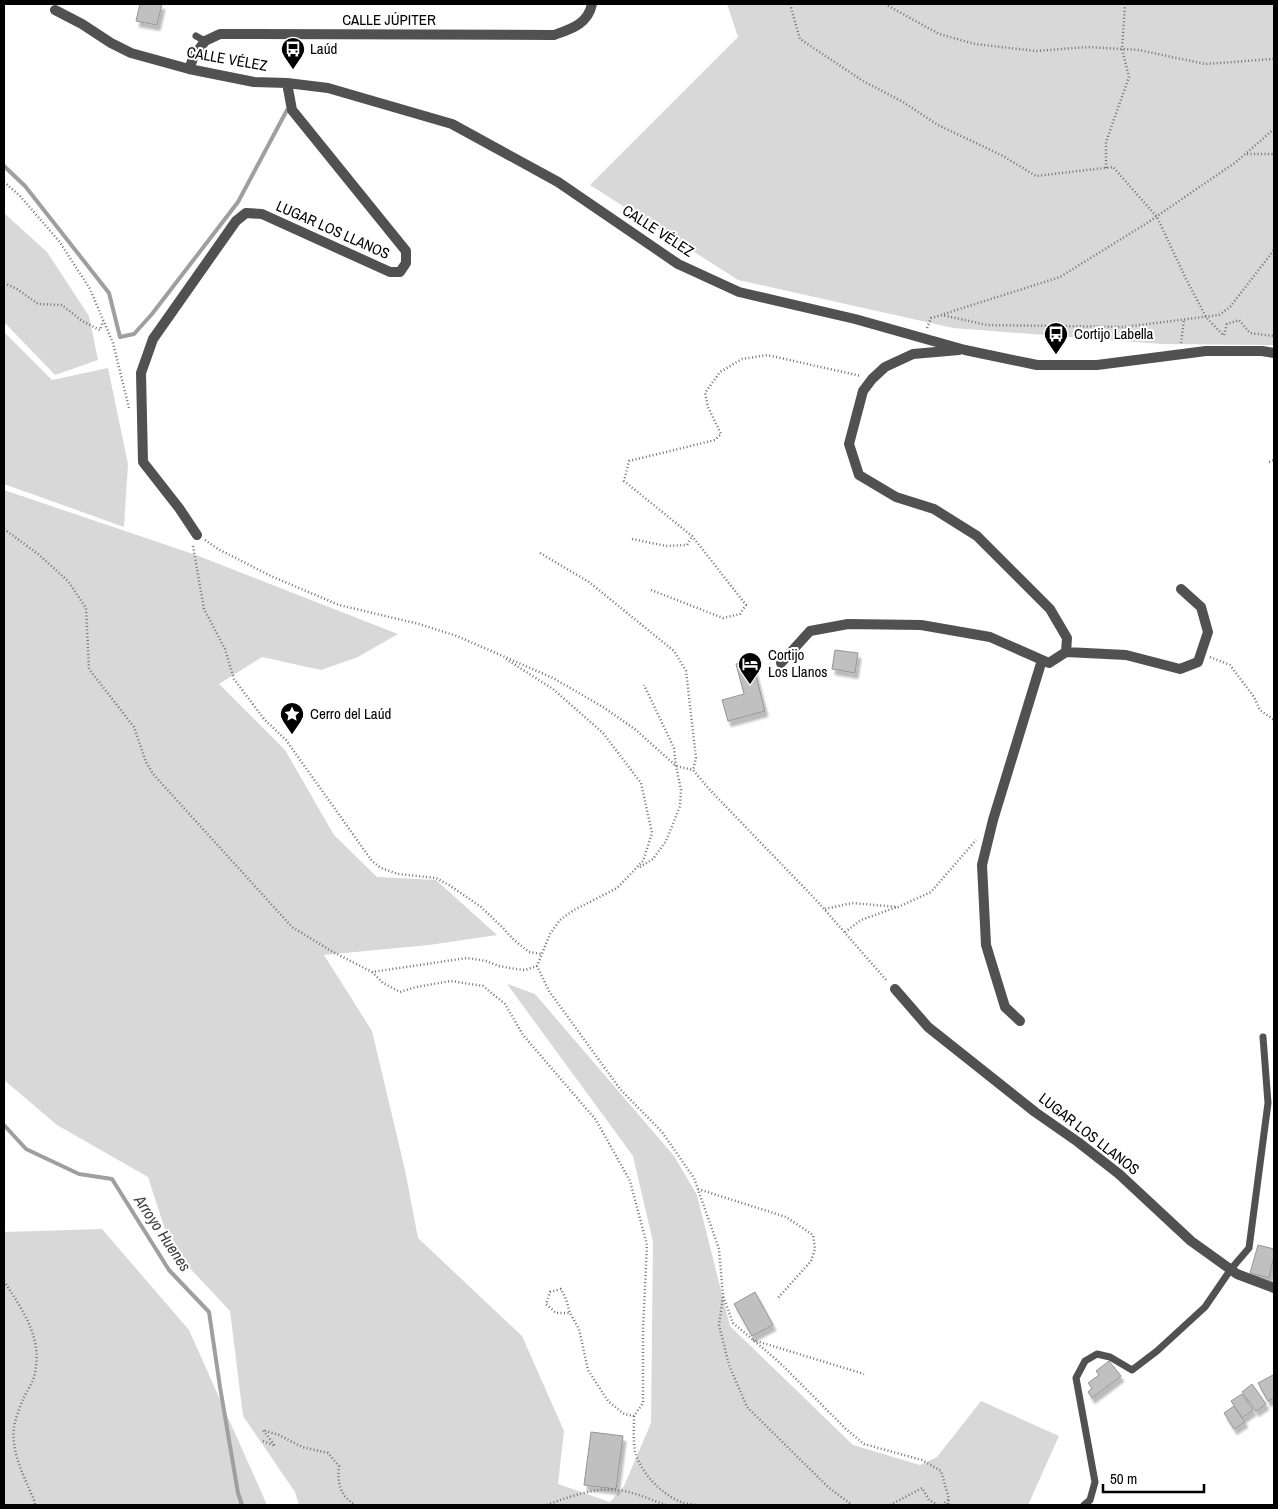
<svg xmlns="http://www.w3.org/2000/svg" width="1278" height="1509" font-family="'Archivo Narrow',sans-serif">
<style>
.green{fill:#d8d8d8}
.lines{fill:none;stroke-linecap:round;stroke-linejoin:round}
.stream{stroke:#9f9f9f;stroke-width:4}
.building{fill:#c0c0c0;stroke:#959595;filter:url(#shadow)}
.path{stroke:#737373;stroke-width:2.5;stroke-dasharray:1 2.5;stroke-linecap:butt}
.service{stroke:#515151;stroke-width:7}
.minor{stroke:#515151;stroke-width:10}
.labels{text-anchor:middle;stroke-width:4;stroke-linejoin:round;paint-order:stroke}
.street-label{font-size:15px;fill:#000;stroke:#fff}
.poi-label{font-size:15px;fill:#000;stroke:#fff;text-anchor:start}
.water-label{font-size:16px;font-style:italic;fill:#404040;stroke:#fff}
</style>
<defs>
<filter id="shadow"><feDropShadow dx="3" dy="5.5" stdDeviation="1" flood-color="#0004"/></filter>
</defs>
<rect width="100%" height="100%" fill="#fff"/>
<path class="green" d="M 727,4 L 1274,4 L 1274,345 L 1162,344 L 953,328 L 738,280 L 590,185 L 738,37 Z
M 4,213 L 47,252 L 89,316 L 98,360 L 55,375 L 4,322 Z
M 4,332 L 52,380 L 108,368 L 128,464 L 124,527 L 4,484 Z
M 4,490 L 196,555 L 398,634 L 358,657 L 321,670 L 262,657 L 219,684 L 285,750 L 334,835 L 377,877 L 436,880 L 497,935 L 429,945 L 324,955 L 372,1031 L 405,1170 L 418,1238 L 522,1336 L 564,1431 L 558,1484 L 610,1502 L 624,1486 L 651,1423 L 653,1242 L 633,1156 L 507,984 L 535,994 L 674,1156 L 697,1195 L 730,1326 L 853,1445 L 920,1465 L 937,1457 L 981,1401 L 1059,1436 L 1028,1505 L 299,1505 L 295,1492 L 243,1416 L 230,1311 L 171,1248 L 148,1177 L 57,1125 L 4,1080 Z
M 102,1229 L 189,1330 L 267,1505 L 4,1505 L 4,1232 Z"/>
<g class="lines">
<path class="stream" d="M 4,166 L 25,186 L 109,293 L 120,337 L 134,334 L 152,314 L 238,202 L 287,110
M 4,1125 L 26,1149 L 79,1174 L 112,1179 L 169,1270 L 209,1312 L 220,1387 L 238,1493 L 242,1505"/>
</g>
<path class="building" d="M 140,4 L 162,4 L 157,25 L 136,21 Z
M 835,650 L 858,653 L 855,673 L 832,669 Z
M 752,660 L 765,711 L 728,721 L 722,700 L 744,694 L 736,664 Z
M 1258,1245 L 1274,1249 L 1274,1256 L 1269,1278 L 1250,1273 Z
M 755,1292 L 773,1325 L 752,1336 L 734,1304 Z
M 1109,1361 L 1121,1376 L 1092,1398 L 1088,1392 L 1092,1388 L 1088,1383 L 1099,1375 L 1096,1371 Z
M 1273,1375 L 1274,1378 L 1274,1398 L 1268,1401 L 1258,1383 Z
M 1252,1384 L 1266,1404 L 1256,1411 L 1242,1392 Z
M 1242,1394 L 1253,1410 L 1242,1418 L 1231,1401 Z
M 1234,1406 L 1245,1422 L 1234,1429 L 1224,1413 Z
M 591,1432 L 623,1436 L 616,1489 L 584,1485 Z"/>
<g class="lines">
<path class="path" d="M 790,4 L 800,39 L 863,81 L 903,102 L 938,125 L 1003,156 L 1036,176 L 1113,167 L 1157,217 L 1186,279 L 1206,317 L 1224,336
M 885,4 L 939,34 L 975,44 L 1036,51 L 1088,47 L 1139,50 L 1205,64 L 1274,59
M 1247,154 L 1274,154
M 1106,168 L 1106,142 L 1129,77 L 1122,49 L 1125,4
M 4,182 L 20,196 L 59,241 L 90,289 L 113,343 L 129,408
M 4,283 L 17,289 L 38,304 L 62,305 L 82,321 L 100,330 L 103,321
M 944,314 L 1060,277 L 1147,223 L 1236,162 L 1274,129
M 927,328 L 931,318 L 942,315 L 987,325 L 1124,327 L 1219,315 L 1230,307 L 1274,250
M 1224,335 L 1227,324 L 1239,320 L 1250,333 L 1274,336
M 1181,343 L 1184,320
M 1269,462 L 1274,460
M 4,529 L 38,554 L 68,581 L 86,608 L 89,669 L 134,727 L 146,762 L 153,774 L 292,927 L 333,952 L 372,972 L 467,958 L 486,961 L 499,966 L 516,969 L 525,970 L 537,966
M 632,539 L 666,546 L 687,545 L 692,536
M 205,540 L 218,549 L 271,576 L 339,605 L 419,624 L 457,636 L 553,678 L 603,707 L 636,730 L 676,766 L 693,770 L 709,789 L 818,902 L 887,981
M 193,546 L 204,609 L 225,649 L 234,679 L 264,719 L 286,740 L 372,861 L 381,868 L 398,874 L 436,878 L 449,885 L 481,907 L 502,927 L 514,940 L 529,952 L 541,954
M 540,553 L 589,582 L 674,651 L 686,671 L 696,758 L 693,770
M 651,590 L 723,618 L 740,614 L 746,605 L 692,536 L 624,481 L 629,461 L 715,440 L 721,434 L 708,407 L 705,393 L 720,372 L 742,359 L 767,355 L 861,376
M 1210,657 L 1230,665 L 1254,697 L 1260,710 L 1274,720
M 506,659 L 553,689 L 603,733 L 641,783 L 652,833 L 643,861 L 617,888 L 574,910 L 560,920 L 550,934 L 537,966 L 549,991 L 620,1089 L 662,1132 L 694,1178 L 719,1249 L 723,1296 L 733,1323 L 778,1361 L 846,1429 L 864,1444 L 922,1460 L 941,1471 L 949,1499 L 948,1505
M 640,867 L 653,859 L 666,841 L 680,806 L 681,790 L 676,766 L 674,748 L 644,685
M 825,909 L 852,903 L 898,907 L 931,892 L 976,840
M 845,932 L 861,920 L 897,907
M 372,972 L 383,983 L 400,992 L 416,987 L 451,981 L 483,986 L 505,1004 L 523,1035 L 596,1120 L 630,1181 L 647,1245 L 643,1329 L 643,1403 L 634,1416 L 624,1414 L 608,1401 L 588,1370 L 579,1329 L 570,1313 L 566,1299 L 561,1289 L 550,1292 L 546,1304 L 556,1313 L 570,1313
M 698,1189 L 786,1217 L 813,1235 L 815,1249 L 811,1261 L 778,1298
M 4,1281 C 23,1311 44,1339 34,1377 C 32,1384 27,1391 24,1397 C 20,1406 16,1417 14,1427 C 11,1453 24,1476 34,1500 L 35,1505
M 723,1297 L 719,1325 L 729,1365 L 747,1407 L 828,1487 L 852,1505
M 753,1340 L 864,1374
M 634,1416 C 634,1428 633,1440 635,1451 C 640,1472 661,1494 681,1502 C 685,1504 691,1504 696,1505
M 263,1441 L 275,1446 L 263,1430 L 279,1435 L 302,1447 L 328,1453 L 339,1466 C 337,1482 340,1496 355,1505
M 547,1505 C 567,1497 597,1487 618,1490 C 635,1492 651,1500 666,1505
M 890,1505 L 922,1488 L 929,1500 L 938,1505
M 942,1505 L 948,1500"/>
<path class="service" d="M 196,36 L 205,41
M 1084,1505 L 1090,1500 L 1095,1482 L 1076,1378 L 1085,1361 L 1097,1354 L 1110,1357 L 1132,1370 L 1157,1351 L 1205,1307 L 1231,1269 L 1249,1248 L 1268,1103 L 1263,1037"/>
<path class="minor" d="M 55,10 L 82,24 L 111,43 L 131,53 L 189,69 L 254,82 L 287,83 L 328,88 L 452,124 L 558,182 L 678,264 L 739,292 L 855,319 L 965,350 L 1037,365 L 1097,365 L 1206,351 L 1262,351 L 1274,353
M 189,69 L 194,56 L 205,41 L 220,34 L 554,35 C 571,29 588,24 592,4
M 197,535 L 179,508 L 143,462 L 141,373 L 153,339 L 236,221 L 246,213 L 262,214 L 390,272 L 400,272 L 406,263 L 406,251 L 292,110 L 287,83
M 1066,652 L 1126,655 L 1180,669 L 1198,662 L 1208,632 L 1201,607 L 1181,589
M 781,663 L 810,631 L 848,624 L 921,625 L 990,637 L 1049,663 L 1066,652 L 1067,638 L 1050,609 L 977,536 L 934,509 L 896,497 L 859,475 L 849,444 L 863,391 L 872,379 L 885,367 L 913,354 L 959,350
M 895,989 L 928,1027 L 1035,1112 L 1078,1142 L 1119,1174 L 1191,1241 L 1237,1274 L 1274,1288
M 1020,1021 L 1005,1007 L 986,945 L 982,865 L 993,820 L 1042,660"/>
</g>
<defs>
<g id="bus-pin" transform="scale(1.25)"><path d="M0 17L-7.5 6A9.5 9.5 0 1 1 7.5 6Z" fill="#000" stroke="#fff"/><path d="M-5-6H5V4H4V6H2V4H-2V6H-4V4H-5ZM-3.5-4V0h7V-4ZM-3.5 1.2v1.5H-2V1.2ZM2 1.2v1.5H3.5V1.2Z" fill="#fff"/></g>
<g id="hotel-pin" transform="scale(1.25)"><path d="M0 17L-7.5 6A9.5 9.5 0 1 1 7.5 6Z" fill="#000" stroke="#fff"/><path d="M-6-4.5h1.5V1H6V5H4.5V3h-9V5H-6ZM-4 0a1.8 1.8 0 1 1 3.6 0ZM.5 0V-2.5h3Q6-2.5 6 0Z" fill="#fff"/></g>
<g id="sight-pin" transform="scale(1.25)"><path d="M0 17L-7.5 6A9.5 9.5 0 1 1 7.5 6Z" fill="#000" stroke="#fff"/><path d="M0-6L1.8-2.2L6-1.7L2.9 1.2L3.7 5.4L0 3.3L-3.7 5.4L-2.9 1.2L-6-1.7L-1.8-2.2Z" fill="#fff"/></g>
</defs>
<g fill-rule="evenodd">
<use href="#bus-pin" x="293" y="49"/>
<use href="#bus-pin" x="1056" y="334"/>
<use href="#hotel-pin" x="750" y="664"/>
<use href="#sight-pin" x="292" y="714"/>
</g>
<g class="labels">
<g class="street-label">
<text x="389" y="25">CALLE JÚPITER</text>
<text transform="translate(227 59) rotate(10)" y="5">CALLE VÉLEZ</text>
<text transform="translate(333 230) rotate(24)" y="5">LUGAR LOS LLANOS</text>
<text transform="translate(658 231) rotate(33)" y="5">CALLE VÉLEZ</text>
<text transform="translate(1089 1134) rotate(38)" y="5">LUGAR LOS LLANOS</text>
</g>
<g class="poi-label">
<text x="310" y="54">Laúd</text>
<text x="1074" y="339">Cortijo Labella</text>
<text x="768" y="660">Cortijo<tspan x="768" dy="17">Los Llanos</tspan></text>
<text x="310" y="719">Cerro del Laúd</text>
</g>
<g class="water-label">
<text transform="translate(163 1233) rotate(56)" y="6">Arroyo Huenes</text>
</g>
</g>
<rect width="1278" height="1509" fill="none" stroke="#000000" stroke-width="10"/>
<path d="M1103 1484v8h101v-8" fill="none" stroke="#000000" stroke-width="2.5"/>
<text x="1110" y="1484" font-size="15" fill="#000000" stroke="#ffffff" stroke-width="4" paint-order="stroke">50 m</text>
</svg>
